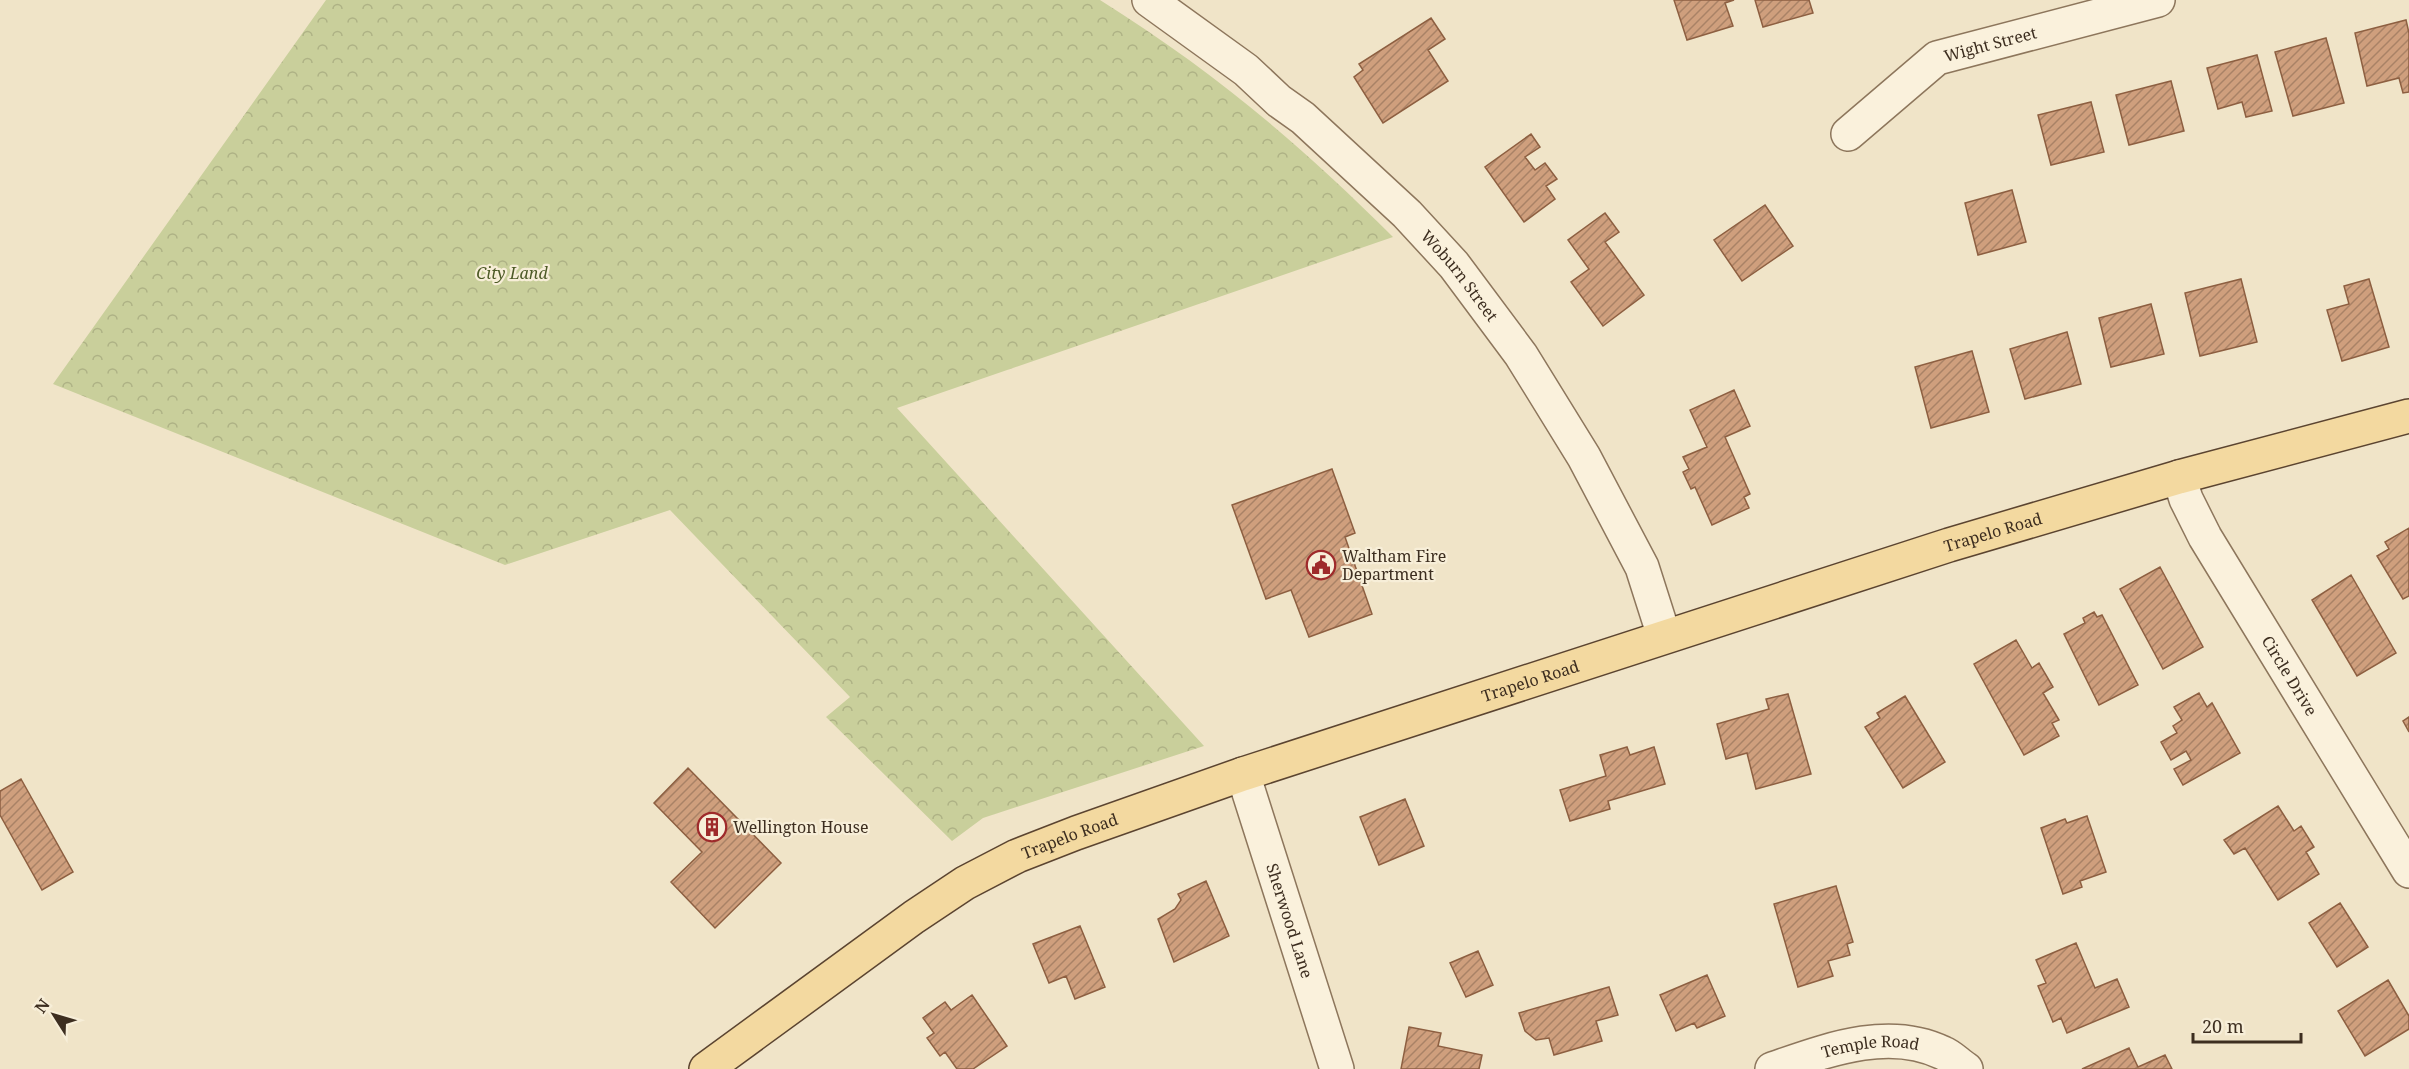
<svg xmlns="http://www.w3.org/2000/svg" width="2409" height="1069" font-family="'Noto Serif',serif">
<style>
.forest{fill:url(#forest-crowns)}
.building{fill:url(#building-hatch);stroke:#8d5f41;stroke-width:1.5}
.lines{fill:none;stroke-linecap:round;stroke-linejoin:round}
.minor-casing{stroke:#8d765c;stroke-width:36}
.major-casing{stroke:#5b4430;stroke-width:36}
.minor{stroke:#faf1dc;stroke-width:33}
.major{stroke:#f3d9a0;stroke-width:33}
.labels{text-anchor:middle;stroke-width:4.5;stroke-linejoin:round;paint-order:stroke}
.street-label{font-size:16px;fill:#3d2e20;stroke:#f7eed8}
.park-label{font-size:16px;font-style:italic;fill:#4d5a26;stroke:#f7eed8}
.poi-label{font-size:16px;fill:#3d2e20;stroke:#f7eed8;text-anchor:start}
</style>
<defs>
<pattern id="forest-crowns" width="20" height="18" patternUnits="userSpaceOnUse" patternTransform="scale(1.5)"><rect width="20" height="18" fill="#c9cf9b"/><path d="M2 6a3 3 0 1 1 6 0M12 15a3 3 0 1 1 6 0" fill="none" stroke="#aeb285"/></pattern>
<pattern id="building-hatch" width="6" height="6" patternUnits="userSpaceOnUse" patternTransform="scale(1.5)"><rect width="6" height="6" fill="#cf9f7d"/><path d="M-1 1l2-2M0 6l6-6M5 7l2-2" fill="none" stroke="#a98266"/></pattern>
</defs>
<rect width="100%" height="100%" fill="#f0e4c8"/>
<path class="forest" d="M 326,0 L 1100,0 C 1212,70 1300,144 1393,237 L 897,408 L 1204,746 L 983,818 L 952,841 L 826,717 L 850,697 L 670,510 L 505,565 L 53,384 Z"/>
<path class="building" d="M 1674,0 L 1734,0 L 1725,3 L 1733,26 L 1687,40 Z
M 1755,0 L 1809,0 L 1813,13 L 1763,27 Z
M 1431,18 L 1445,39 L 1428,50 L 1448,81 L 1383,123 L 1354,77 L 1363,70 L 1359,64 Z
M 2406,20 L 2409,33 L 2409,92 L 2403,93 L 2399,78 L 2367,86 L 2355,33 Z
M 2326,38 L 2344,103 L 2293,116 L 2275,52 Z
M 2257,55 L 2272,111 L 2246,117 L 2242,102 L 2218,109 L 2207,68 Z
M 2171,81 L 2184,131 L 2129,145 L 2116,95 Z
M 2091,102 L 2104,152 L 2051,165 L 2038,115 Z
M 1531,134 L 1540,147 L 1525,157 L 1535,170 L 1545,163 L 1557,179 L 1546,186 L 1555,199 L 1524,222 L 1485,167 Z
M 2012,190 L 2026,242 L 1978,255 L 1965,203 Z
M 1765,205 L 1793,246 L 1742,281 L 1714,240 Z
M 1605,213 L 1619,232 L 1605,242 L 1644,295 L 1603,326 L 1571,282 L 1589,269 L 1568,240 Z
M 2241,279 L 2257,342 L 2200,356 L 2185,293 Z
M 2369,279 L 2389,347 L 2342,361 L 2327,310 L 2349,304 L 2344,286 Z
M 2151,304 L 2164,354 L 2111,367 L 2099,318 Z
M 2067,332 L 2081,384 L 2025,399 L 2010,349 Z
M 1972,351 L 1989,412 L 1931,428 L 1915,367 Z
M 1734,390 L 1750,426 L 1725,437 L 1750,494 L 1744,497 L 1749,508 L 1712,525 L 1695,487 L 1691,489 L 1683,472 L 1689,469 L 1683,457 L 1707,447 L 1690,410 Z
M 1332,469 L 1355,533 L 1345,537 L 1372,614 L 1309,637 L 1291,590 L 1266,599 L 1232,505 Z
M 2409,528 L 2409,596 L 2403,599 L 2377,556 L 2389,549 L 2385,542 Z
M 2160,567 L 2203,647 L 2163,669 L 2120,589 Z
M 2351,575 L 2396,653 L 2357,676 L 2312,600 Z
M 2094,612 L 2097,617 L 2102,615 L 2138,685 L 2099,705 L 2064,634 L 2085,623 L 2083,618 Z
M 2016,640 L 2032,668 L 2039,663 L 2053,687 L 2043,693 L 2059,720 L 2052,723 L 2059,736 L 2024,755 L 1974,664 Z
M 2199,693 L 2207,707 L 2212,703 L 2240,753 L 2183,785 L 2174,769 L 2191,760 L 2186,751 L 2171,760 L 2161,742 L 2177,733 L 2173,726 L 2182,720 L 2174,707 Z
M 1788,694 L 1811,774 L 1756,789 L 1747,753 L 1726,759 L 1717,724 L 1769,709 L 1766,699 Z
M 1905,696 L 1945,762 L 1903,788 L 1865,727 L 1880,718 L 1877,713 Z
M 2409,717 L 2409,732 L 2403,721 Z
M 1627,747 L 1630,755 L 1654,747 L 1665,784 L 1608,801 L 1610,809 L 1570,821 L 1560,790 L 1606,776 L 1600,755 Z
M 688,768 L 781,863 L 715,928 L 671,882 L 702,852 L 654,803 Z
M 21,779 L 73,872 L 42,890 L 0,815 L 0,791 Z
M 1405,799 L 1424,846 L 1379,865 L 1360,817 Z
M 2278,806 L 2294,831 L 2301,826 L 2314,847 L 2306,852 L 2319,874 L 2278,900 L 2245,848 L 2234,854 L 2224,840 Z
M 2087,816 L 2106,872 L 2080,881 L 2082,887 L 2063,894 L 2041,828 L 2065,819 L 2067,823 Z
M 1206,881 L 1229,936 L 1174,962 L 1158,919 L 1175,909 L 1181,900 L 1178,894 Z
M 1836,886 L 1853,942 L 1847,944 L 1850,955 L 1828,961 L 1833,976 L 1798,987 L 1774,904 Z
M 2340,903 L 2368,947 L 2337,967 L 2309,923 Z
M 1080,926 L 1105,987 L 1075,999 L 1066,976 L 1049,983 L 1033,944 Z
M 2076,943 L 2095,988 L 2117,979 L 2129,1007 L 2067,1033 L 2061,1018 L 2053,1022 L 2038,986 L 2046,983 L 2036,960 Z
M 1478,951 L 1493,985 L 1466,997 L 1450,963 Z
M 1707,975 L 1725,1016 L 1697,1028 L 1694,1023 L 1676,1031 L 1660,995 Z
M 2388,980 L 2409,1016 L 2409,1029 L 2365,1056 L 2338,1011 Z
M 1609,987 L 1618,1015 L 1596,1021 L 1602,1041 L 1554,1055 L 1549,1038 L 1536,1040 L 1525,1031 L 1519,1013 Z
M 972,995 L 1007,1046 L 973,1069 L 957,1069 L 945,1052 L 940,1056 L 927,1038 L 934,1033 L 923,1018 L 945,1002 L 951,1010 Z
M 1409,1027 L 1441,1033 L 1438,1046 L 1482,1055 L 1479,1069 L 1401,1069 Z
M 2129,1048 L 2138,1067 L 2165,1055 L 2172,1069 L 2082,1069 Z"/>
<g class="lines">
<g class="minor-casing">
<g id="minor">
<path id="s1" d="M 1149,0 L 1246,70 L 1279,101 L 1303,118 L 1407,214 L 1454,265 L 1521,355 L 1584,457 L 1642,567 L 1664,636"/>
<path id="s2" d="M 1848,134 L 1937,58 L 2158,0"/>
<path id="s3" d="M 2179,477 L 2186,499 L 2205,537 L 2409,871"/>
<path id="s4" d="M 1243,774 L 1337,1069"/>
<path id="s5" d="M 1772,1069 C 1825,1051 1888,1026 1943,1053 C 1951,1056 1958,1064 1966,1069"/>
</g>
</g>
<g class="major-casing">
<g id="major">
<path id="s6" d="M 706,1069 L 914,917 L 965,883 L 1017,856 L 1076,833 L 1243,774 L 1949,545 L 2179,477 L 2409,416"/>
</g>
</g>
<use href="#minor" class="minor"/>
<use href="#major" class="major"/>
</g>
<defs>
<g id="civic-ring" transform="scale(1.5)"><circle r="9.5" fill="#f7eed8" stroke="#9e2a2b" stroke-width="1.5"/><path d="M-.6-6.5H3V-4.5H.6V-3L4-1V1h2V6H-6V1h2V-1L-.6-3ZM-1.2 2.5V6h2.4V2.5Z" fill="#9e2a2b"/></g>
<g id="building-ring" transform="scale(1.5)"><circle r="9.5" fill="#f7eed8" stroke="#9e2a2b" stroke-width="1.5"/><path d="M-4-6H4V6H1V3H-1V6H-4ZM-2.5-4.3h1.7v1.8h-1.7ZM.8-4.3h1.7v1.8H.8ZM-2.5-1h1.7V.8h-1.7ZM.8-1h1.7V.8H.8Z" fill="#9e2a2b"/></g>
</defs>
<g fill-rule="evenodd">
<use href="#civic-ring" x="1321" y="565"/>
<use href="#building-ring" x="712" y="827"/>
</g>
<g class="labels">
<g class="street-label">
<text dy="6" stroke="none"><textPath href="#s2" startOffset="172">Wight Street</textPath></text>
<text dy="6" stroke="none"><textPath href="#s1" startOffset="417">Woburn Street</textPath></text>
<text dy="6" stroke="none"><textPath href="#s6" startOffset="1406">Trapelo Road</textPath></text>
<text dy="6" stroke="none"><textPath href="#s3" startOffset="228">Circle Drive</textPath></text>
<text dy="6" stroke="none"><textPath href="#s6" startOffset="920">Trapelo Road</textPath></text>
<text dy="6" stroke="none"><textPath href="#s6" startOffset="434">Trapelo Road</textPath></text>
<text dy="6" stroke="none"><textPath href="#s4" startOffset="154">Sherwood Lane</textPath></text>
<text dy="6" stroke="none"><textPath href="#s5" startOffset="102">Temple Road</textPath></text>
</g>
<g class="park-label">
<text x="512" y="279">City Land</text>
</g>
<g class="poi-label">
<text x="1342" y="562">Waltham Fire<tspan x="1342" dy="18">Department</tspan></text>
<text x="733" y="833">Wellington House</text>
</g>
</g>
<g transform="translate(54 1015) rotate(307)" stroke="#f7eed8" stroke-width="4.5" paint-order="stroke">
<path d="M0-4.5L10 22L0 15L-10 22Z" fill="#3d2e20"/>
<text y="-9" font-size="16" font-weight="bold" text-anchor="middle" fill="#3d2e20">N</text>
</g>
<path d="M2193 1033v9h108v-9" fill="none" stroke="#3d2e20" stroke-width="3"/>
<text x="2202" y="1033" font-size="18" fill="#3d2e20" stroke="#f7eed8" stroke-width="4.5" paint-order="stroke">20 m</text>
</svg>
